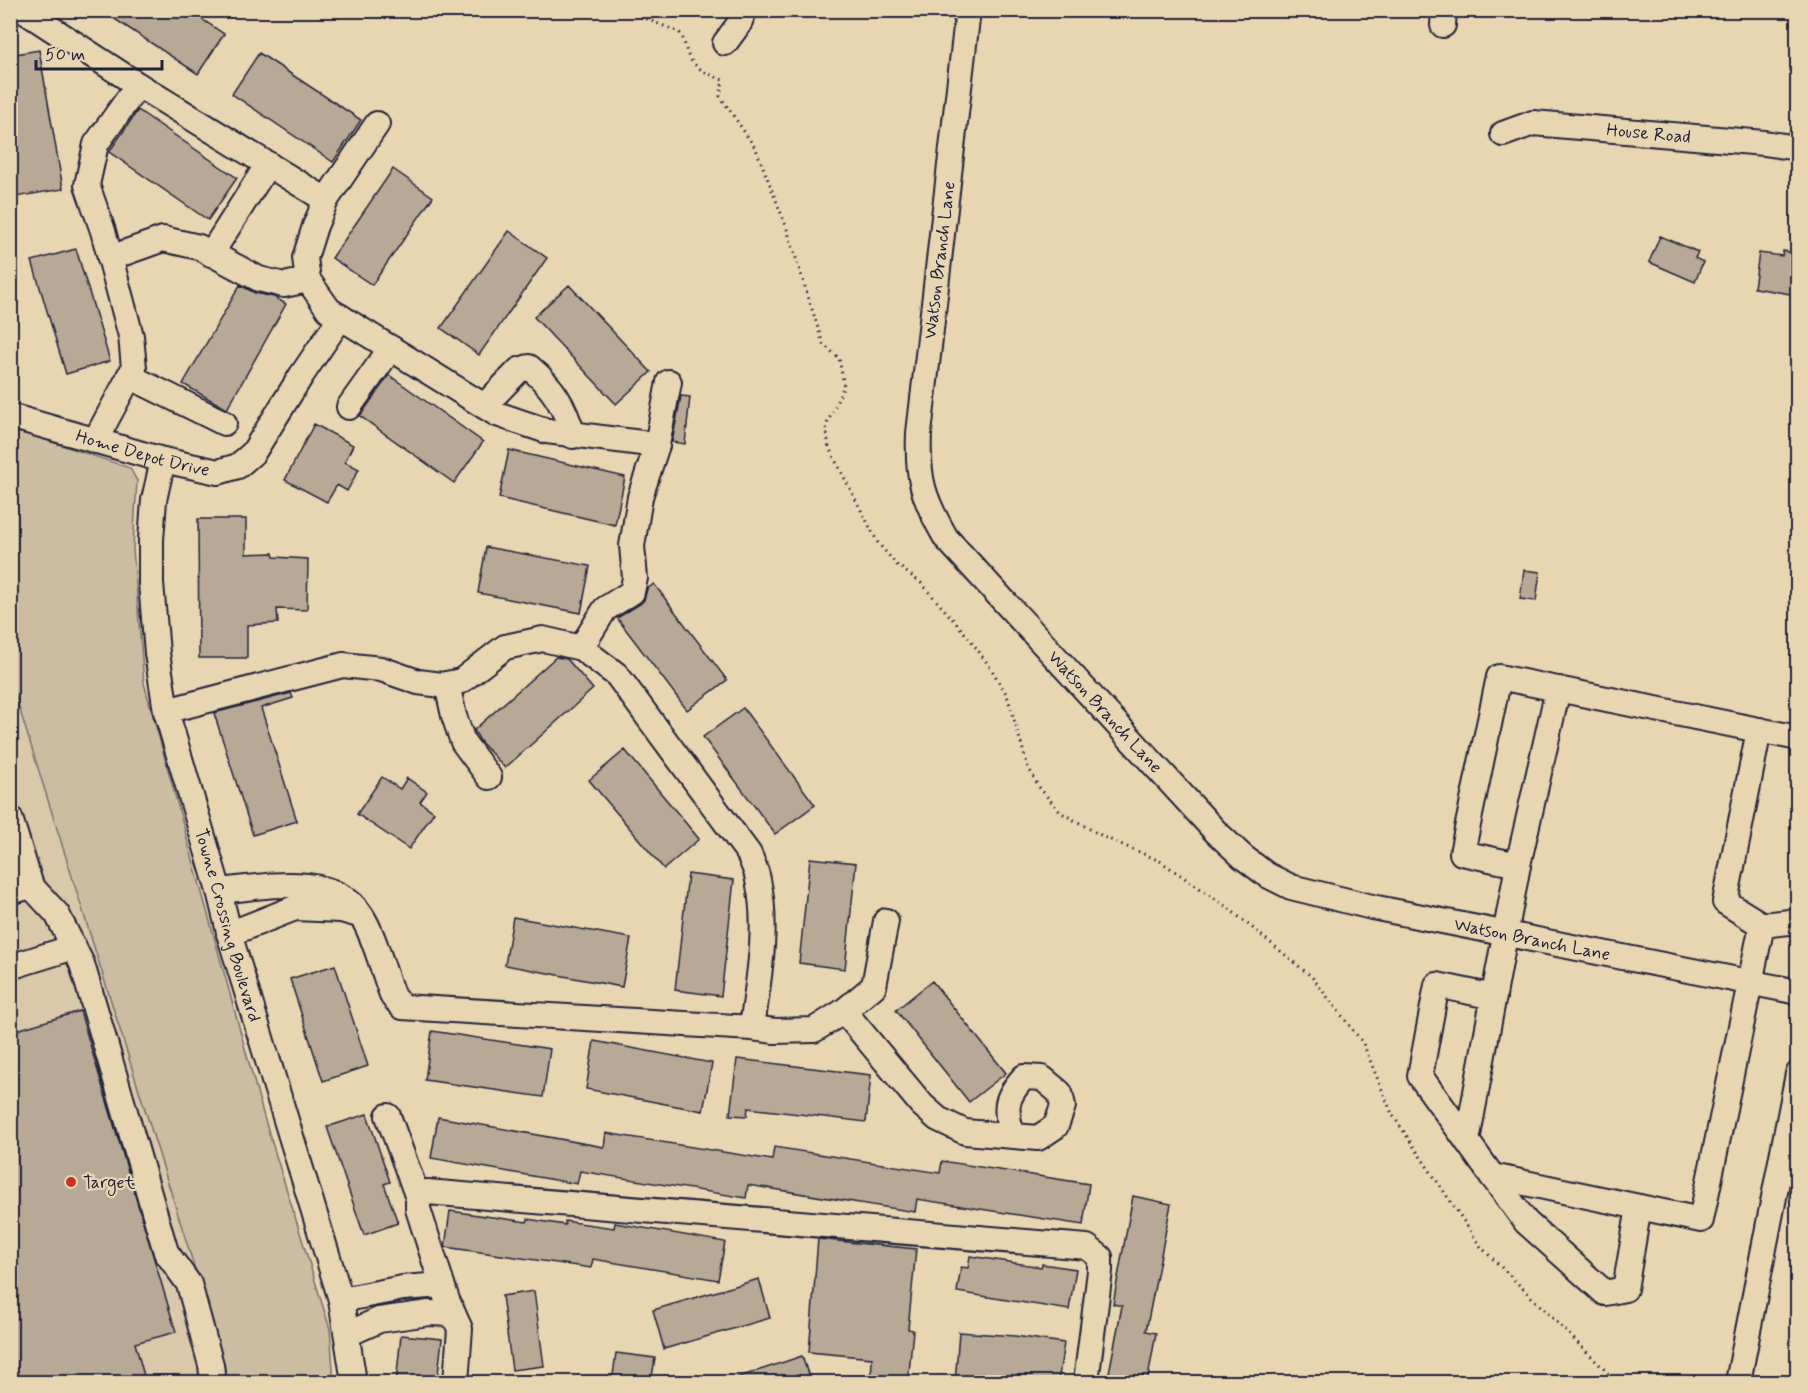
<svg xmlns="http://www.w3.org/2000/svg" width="1808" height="1393" font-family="Mynerve,sans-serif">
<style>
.built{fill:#d9c8aa}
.green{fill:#cbbca2;stroke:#766f6e;stroke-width:1.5}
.building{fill:#b7a995;stroke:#22223b;stroke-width:1.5}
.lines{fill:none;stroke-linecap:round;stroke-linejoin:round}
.minor-casing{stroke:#22223b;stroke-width:28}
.path{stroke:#22223b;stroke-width:3;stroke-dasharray:1.5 4.5;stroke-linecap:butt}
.minor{stroke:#e8d6b3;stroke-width:24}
.poi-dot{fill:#c8321e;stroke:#e8d6b3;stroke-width:2}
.labels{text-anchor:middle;stroke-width:4.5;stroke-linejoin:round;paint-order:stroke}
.street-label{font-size:18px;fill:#22223b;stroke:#e8d6b3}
.poi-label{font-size:18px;fill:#22223b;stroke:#e8d6b3;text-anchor:start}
</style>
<rect width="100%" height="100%" fill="#e8d6b3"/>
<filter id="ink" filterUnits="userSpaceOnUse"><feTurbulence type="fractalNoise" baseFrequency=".0167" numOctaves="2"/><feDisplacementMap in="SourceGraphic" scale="12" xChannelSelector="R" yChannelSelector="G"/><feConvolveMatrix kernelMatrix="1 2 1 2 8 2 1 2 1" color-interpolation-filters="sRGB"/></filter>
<g filter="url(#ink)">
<path class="built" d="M 10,682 L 221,1352 L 228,1382 L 11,1382 Z"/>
<path class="green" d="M 10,428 L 130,468 L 137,481 L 133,548 L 144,683 L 264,1117 L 330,1329 L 334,1382 L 228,1382 L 221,1352 L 11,682 Z"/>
<path class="building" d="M 101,10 L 188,10 L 224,34 L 198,74 Z
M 39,50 L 63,189 L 15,197 L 10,173 L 10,55 Z
M 259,53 L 361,120 L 333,162 L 232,94 Z
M 138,110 L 237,178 L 208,220 L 109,152 Z
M 393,169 L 433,197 L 372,285 L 332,258 Z
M 509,231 L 547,258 L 479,355 L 441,328 Z
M 1660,236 L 1698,252 L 1695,258 L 1703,262 L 1695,282 L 1649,262 Z
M 76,249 L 110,361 L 66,374 L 32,261 Z
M 1783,251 L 1797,253 L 1797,295 L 1754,288 L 1759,253 L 1782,256 Z
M 240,285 L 255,293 L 274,297 L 286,304 L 227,409 L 183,384 Z
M 569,285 L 651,372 L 616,404 L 534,317 Z
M 389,375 L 483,442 L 454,483 L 360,416 Z
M 681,396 L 690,397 L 685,444 L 672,442 Z
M 314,424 L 353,445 L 345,462 L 359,469 L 347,491 L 337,485 L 327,502 L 285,480 Z
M 509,450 L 625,477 L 615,525 L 499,498 Z
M 198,519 L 246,519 L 246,554 L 273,553 L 274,557 L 308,559 L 307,610 L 277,609 L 278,623 L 247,625 L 247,658 L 199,658 Z
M 486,547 L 590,566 L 581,613 L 478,593 Z
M 1524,570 L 1540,572 L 1536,601 L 1520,599 Z
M 654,584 L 727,680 L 687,710 L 617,618 L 640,604 L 644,600 L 647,589 Z
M 556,657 L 567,659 L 593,689 L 505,768 L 480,741 L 474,730 Z
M 291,693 L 293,698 L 261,708 L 297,821 L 253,835 L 214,713 Z
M 743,708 L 815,805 L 775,834 L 703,737 Z
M 625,750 L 699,839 L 664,869 L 589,780 Z
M 382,777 L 400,789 L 407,778 L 427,792 L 420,802 L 434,812 L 409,849 L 357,814 Z
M 810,858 L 856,863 L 845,969 L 799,963 Z
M 688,874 L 734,880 L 721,996 L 675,990 Z
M 513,917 L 631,938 L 622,987 L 505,965 Z
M 335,965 L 368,1066 L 323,1081 L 290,979 Z
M 932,981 L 1006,1073 L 969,1102 L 896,1010 Z
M 80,1011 L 176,1332 L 135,1343 L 146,1383 L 10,1383 L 10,1032 Z
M 432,1031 L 550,1049 L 543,1097 L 425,1080 Z
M 594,1041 L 712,1063 L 703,1111 L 586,1089 Z
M 737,1059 L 871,1075 L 866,1122 L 748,1108 L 747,1116 L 730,1115 Z
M 367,1114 L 390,1182 L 384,1184 L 398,1223 L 364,1235 L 327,1127 Z
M 438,1117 L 604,1147 L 606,1133 L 772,1160 L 774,1147 L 940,1173 L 942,1161 L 1089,1184 L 1083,1225 L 917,1199 L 915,1212 L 748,1185 L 746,1198 L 580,1171 L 577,1184 L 431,1158 Z
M 1133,1196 L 1171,1204 L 1146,1331 L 1156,1333 L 1147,1383 L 1107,1383 L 1122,1306 L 1113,1304 Z
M 450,1211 L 527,1222 L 528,1219 L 565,1225 L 565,1221 L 614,1228 L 615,1223 L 725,1242 L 718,1280 L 593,1259 L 591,1268 L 445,1247 Z
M 818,1239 L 916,1249 L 908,1329 L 913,1330 L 908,1383 L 871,1383 L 872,1358 L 809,1352 Z
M 970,1256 L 1041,1267 L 1042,1264 L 1076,1269 L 1069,1310 L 957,1292 L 961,1267 L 968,1268 Z
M 759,1279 L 770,1318 L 664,1349 L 653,1310 Z
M 534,1291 L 544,1366 L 512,1370 L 502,1296 Z
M 959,1332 L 1015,1336 L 1064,1343 L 1058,1383 L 955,1383 Z
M 401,1335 L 442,1339 L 437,1383 L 396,1383 Z
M 616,1353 L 655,1358 L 651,1383 L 612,1383 Z
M 802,1356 L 811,1383 L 730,1383 L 730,1380 Z"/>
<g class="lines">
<g class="minor-casing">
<g id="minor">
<path d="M 23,10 L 138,85 L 326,200"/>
<path id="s1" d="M 968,10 L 919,433 C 917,479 923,498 946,538 L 1216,832 L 1243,857 L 1267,875 L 1291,887 L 1372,907 L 1798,992"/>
<path d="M 1443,25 L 1444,10"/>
<path d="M 725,43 L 739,24 L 744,10"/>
<path d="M 377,124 L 326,200 L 315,226 L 305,258 L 308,280 L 329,310 L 497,414 L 547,431 L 657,445"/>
<path id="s2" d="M 1503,134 L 1533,123 L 1764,143 L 1798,148"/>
<path d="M 211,254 L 268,164"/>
<path d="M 110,258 L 163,239 L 199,247 L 259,279 L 284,285 L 308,280"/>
<path d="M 129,376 L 224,423"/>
<path d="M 484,406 L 519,370 L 529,367 C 553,387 565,406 573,436"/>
<path d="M 349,407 L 391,348"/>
<path id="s3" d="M 10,416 L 163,460 L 218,472 L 238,466 L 253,453 L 301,376 L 341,317"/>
<path d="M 95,441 L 134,368 L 131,336 L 103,231 L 87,185 L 96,144 L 138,85"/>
<path id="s4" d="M 163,460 L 154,500 L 151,540 L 151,583 L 157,653 L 166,711 L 219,891 L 231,940 L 341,1300 L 354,1382"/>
<path d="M 581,648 L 605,609 L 632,592 L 635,578 L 632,546 L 640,497 L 657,445 L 669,382"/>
<path d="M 447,684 L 454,716 L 463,742 L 489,777"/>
<path d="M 1558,689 L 1518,865 L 1467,1141 L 1492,1176 L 1701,1220 L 1762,925 L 1725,902 L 1759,730"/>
<path d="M 166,711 L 343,665 L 381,669 L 418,682 L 442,685 L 461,681 L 505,647 L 543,639 L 581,648 L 617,675 L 749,854 C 752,862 757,871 758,880 C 769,929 758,980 752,1028"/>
<path d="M 10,818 L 31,886 L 10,892"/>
<path d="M 1518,865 L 1462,853 L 1499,677 L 1798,738"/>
<path d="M 31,886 L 57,914 L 82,964 L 166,1252 L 189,1284 L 211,1365 L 213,1382"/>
<path d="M 219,891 C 264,887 332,871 361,915 C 375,936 383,972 393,997 L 402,1007 L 752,1028 L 775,1031 L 814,1030 L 844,1011 L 874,986 L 886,921"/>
<path d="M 1762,925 L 1798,921"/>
<path d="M 229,934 L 295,908 L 341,910 L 359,915"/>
<path d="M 10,967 L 74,947"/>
<path d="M 844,1011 L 922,1105 L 938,1119 L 965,1132 L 1038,1138 L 1056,1126 L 1063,1106 L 1060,1093 L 1042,1078 L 1024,1077 C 1004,1099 1005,1108 1012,1136"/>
<path d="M 388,1116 L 418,1198"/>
<path d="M 1467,1141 L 1420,1076 L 1437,985 L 1494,997"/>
<path d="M 1492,1176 L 1526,1222 L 1605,1293 L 1625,1289 L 1639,1207"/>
<path d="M 341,1300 L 403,1288 L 442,1285"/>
<path d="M 348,1334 L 379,1320 L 429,1313 L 453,1314"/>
<path d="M 456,1382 L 460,1329 L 447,1300 L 418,1209 L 418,1198 L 427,1192 L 1087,1247 L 1100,1257 L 1100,1271 L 1086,1382"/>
<path d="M 1738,1382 L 1798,1074"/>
</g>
</g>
<path class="path" d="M 624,10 L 679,32 C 686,41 684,46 688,55 C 694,69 710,74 723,80 L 720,96 L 756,149 L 786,226 L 823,344 L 839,358 L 844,386 L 826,426 L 829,448 L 878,543 L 897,565 L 921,583 L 969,638 L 990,667 L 1007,695 L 1028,767 L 1039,787 L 1060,812 L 1104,837 L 1160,861 L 1227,907 L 1312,977 L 1363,1043 L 1392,1114 L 1481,1247 L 1617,1382"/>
<use href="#minor" class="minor"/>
</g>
</g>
<circle class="poi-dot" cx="71" cy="1182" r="6"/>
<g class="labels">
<g class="street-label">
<text dy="6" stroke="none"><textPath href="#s2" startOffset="148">House Road</textPath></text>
<text transform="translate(939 260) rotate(-83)" y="6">Watson Branch Lane</text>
<text dy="6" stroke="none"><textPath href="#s3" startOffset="138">Home Depot Drive</textPath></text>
<text dy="6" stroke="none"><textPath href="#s1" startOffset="772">Watson Branch Lane</textPath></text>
<text dy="6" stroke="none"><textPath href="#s4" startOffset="476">Towne Crossing Boulevard</textPath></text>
<text dy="6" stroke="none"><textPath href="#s1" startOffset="1276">Watson Branch Lane</textPath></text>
</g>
<g class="poi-label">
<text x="83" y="1188">Target</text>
</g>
</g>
<rect width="1808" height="1393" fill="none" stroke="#e8d6b3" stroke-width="36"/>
<rect x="18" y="18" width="1772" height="1357" fill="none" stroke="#22223b" stroke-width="2" filter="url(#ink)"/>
<path d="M36 60v9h126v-9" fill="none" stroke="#22223b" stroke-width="3"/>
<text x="45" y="60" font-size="18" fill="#22223b" stroke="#e8d6b3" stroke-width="4.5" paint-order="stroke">50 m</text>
</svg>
